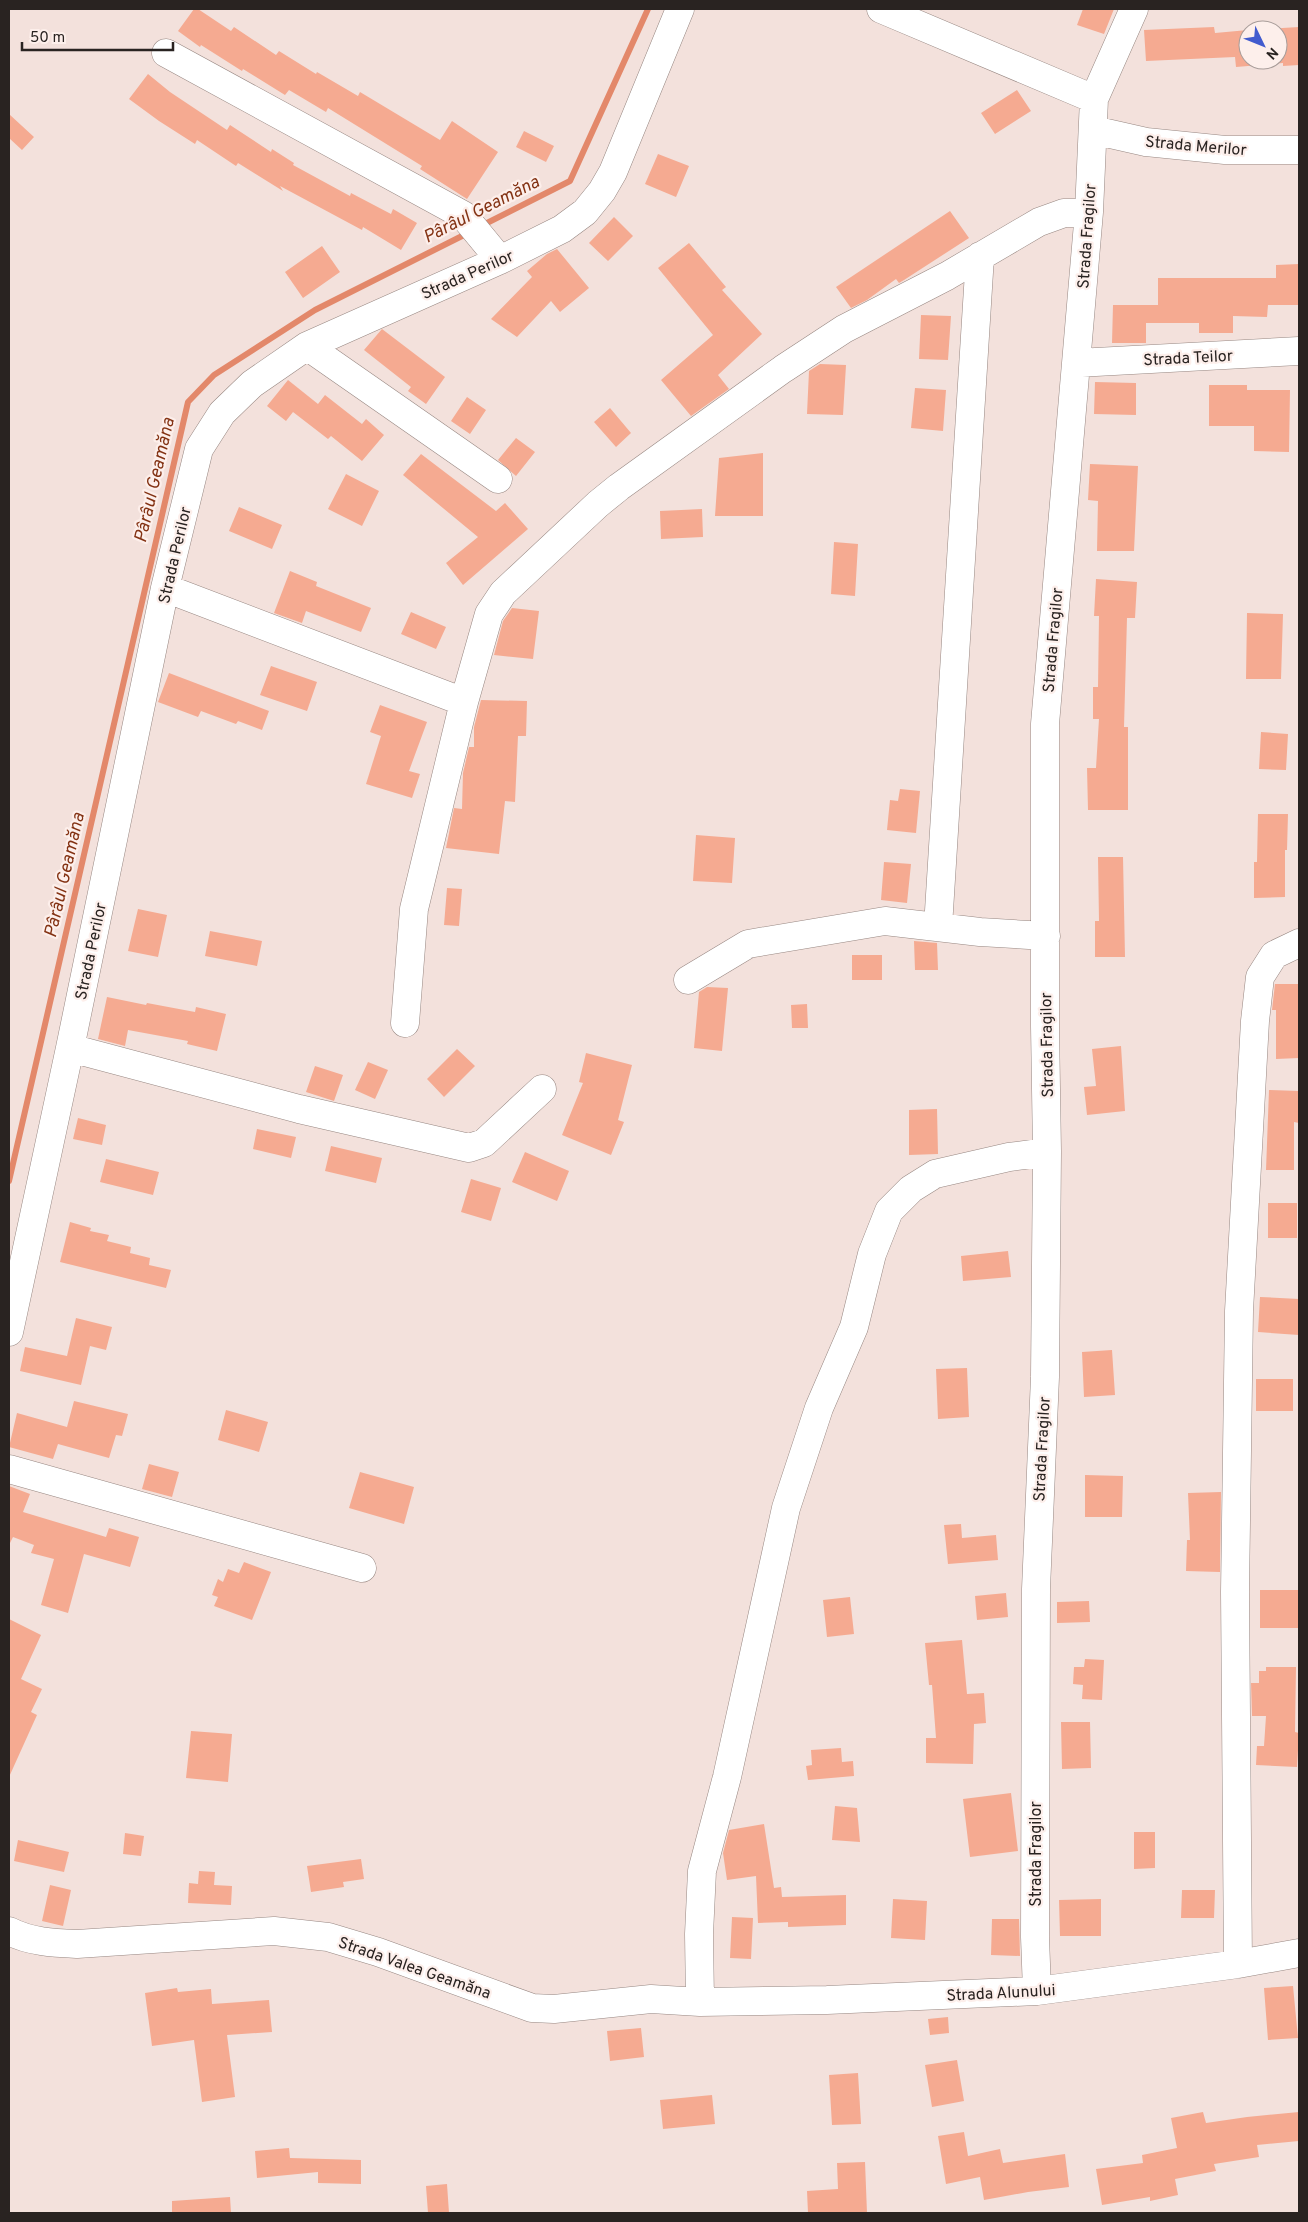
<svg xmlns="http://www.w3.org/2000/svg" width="1308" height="2222" font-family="Overpass,sans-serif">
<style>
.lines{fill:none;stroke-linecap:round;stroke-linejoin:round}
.stream{stroke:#e3886a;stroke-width:6}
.building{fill:#f5aa91}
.minor-casing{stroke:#978782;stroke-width:29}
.minor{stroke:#fff;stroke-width:28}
.labels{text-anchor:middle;stroke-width:4.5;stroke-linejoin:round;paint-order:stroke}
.street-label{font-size:16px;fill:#292321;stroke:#fdefeb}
.water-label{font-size:18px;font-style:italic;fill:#833213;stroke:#fdefeb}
</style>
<rect width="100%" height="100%" fill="#f3e1dc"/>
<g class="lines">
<path class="stream" d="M 481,226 L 570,181 L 648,9
M 9,1181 L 188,402 L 214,375 L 315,310 L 468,233"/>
</g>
<path class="building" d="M 194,9 L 198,9 L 231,31 L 234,27 L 276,55 L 279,51 L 316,74 L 317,72 L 358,96 L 360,92 L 440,140 L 452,121 L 498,152 L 467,199 L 420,169 L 422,166 L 328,108 L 326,112 L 289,90 L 285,95 L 243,69 L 242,71 L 201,45 L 200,47 L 178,31 Z
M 1083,9 L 1114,9 L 1104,34 L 1077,25 Z
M 1214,27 L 1215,33 L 1248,30 L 1248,60 L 1278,60 L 1278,30 L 1250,30 L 1299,27 L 1299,65 L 1283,66 L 1283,63 L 1236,67 L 1235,57 L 1146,61 L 1144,30 Z
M 148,74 L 170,92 L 227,130 L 230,125 L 271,152 L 272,149 L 294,163 L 293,165 L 350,196 L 351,193 L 391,214 L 393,209 L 417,223 L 401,250 L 363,227 L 362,230 L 280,186 L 283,191 L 238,163 L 236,166 L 197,140 L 195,144 L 159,121 L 129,99 Z
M 1017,90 L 1031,111 L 995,134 L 981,113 Z
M 9,114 L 34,137 L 22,150 L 9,138 Z
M 524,131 L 554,146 L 546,162 L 516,147 Z
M 658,154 L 689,166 L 676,197 L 645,184 Z
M 950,211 L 969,238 L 904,280 L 899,283 L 896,279 L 867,300 L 851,308 L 836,287 Z
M 614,217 L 633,236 L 608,261 L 589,243 Z
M 689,243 L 726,287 L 722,290 L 762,334 L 718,375 L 729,389 L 691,416 L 661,380 L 713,335 L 658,268 Z
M 322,246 L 340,272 L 303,298 L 285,272 Z
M 557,249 L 589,288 L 560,312 L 551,301 L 517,337 L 491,319 L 532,277 L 527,271 L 547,254 Z
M 1299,264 L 1299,305 L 1268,305 L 1267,317 L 1233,316 L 1233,333 L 1199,333 L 1199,323 L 1146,323 L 1146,343 L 1112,343 L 1113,305 L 1158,305 L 1158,278 L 1276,278 L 1276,265 Z
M 921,315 L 951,316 L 948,360 L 919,359 Z
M 382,329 L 445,377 L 426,404 L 408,391 L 411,387 L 364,350 Z
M 820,364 L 846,365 L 843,415 L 807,414 L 809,371 Z
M 288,380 L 318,404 L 325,395 L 362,424 L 366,419 L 384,435 L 362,461 L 331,436 L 328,439 L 293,412 L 286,421 L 267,406 Z
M 1095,382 L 1136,383 L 1136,415 L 1094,414 Z
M 1209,385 L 1247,385 L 1247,390 L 1290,390 L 1289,452 L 1254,451 L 1254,426 L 1209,426 Z
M 915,388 L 946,390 L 943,431 L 911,428 Z
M 467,397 L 486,410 L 470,434 L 451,421 Z
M 610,408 L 631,433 L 616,447 L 594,422 Z
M 516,438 L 535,452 L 516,476 L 498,460 Z
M 763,453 L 763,516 L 715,516 L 719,458 Z
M 421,454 L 496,511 L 505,503 L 528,529 L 463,585 L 446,563 L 478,537 L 403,475 Z
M 1090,464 L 1138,466 L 1134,551 L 1097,551 L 1098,501 L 1088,500 Z
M 346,474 L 379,491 L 362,526 L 328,509 Z
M 239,507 L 282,525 L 272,549 L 229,531 Z
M 702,509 L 703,537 L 661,539 L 660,511 Z
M 834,542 L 858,544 L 855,596 L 831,594 Z
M 290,571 L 317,582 L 316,586 L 371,608 L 361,632 L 306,611 L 302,623 L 274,613 Z
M 1096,579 L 1137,582 L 1135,618 L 1127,618 L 1124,727 L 1128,727 L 1128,810 L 1088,810 L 1087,768 L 1096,768 L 1099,719 L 1093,719 L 1093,687 L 1098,687 L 1099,616 L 1094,616 Z
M 512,608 L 539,611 L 533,659 L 494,655 L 503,621 Z
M 411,612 L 446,627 L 436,649 L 401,634 Z
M 1247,613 L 1283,614 L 1281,679 L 1246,679 Z
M 271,666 L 317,682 L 307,711 L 260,695 Z
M 169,673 L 269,711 L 262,730 L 238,721 L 236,724 L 201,711 L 198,717 L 158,702 Z
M 481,700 L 527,701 L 526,736 L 518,736 L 515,802 L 505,801 L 499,854 L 446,848 L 454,808 L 462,809 L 463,773 L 469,747 L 474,747 L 474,727 Z
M 380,705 L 427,722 L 409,771 L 420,774 L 412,798 L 366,784 L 381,736 L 370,732 Z
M 1261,732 L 1288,734 L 1286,770 L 1259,769 Z
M 900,789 L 920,791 L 916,833 L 887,830 L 890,800 L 898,801 Z
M 1258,814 L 1288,814 L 1287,850 L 1285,850 L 1285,897 L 1254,898 L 1254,862 L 1257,862 Z
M 696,835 L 735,838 L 732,883 L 693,881 Z
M 1098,857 L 1123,857 L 1125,957 L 1095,957 L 1095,921 L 1099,921 Z
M 884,862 L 911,864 L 907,903 L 881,900 Z
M 447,888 L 462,889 L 459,926 L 444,925 Z
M 138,909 L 167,915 L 158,957 L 128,951 Z
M 210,931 L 262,941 L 257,966 L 205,956 Z
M 914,941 L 937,943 L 938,970 L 915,970 Z
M 852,955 L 882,955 L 882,980 L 852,980 Z
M 1275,984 L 1299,984 L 1299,1058 L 1276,1059 L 1276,1010 L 1272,1010 Z
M 707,987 L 728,988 L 722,1051 L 694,1048 L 699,992 Z
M 107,997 L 146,1005 L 147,1003 L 195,1012 L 196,1007 L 226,1014 L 217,1051 L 187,1044 L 188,1041 L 128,1030 L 125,1046 L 98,1039 Z
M 807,1004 L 808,1028 L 792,1028 L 791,1005 Z
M 1121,1046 L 1125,1111 L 1087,1115 L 1084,1087 L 1096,1086 L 1092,1049 Z
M 457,1049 L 475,1066 L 444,1097 L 427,1079 Z
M 586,1053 L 632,1065 L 618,1120 L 624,1122 L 611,1155 L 562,1135 L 583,1083 L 579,1082 Z
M 368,1062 L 388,1070 L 375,1099 L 355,1090 Z
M 315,1066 L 343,1075 L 334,1101 L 306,1092 Z
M 1269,1090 L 1299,1091 L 1299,1123 L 1294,1122 L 1294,1170 L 1266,1170 Z
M 937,1109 L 938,1154 L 909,1155 L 909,1110 Z
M 78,1118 L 106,1125 L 102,1145 L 73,1139 Z
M 257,1129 L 296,1137 L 291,1158 L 253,1149 Z
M 331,1146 L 382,1158 L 376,1183 L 325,1171 Z
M 525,1152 L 569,1171 L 557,1201 L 512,1182 Z
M 106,1159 L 159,1172 L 153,1195 L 100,1182 Z
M 471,1179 L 501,1188 L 491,1221 L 461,1212 Z
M 1268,1203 L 1297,1203 L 1297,1238 L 1268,1238 Z
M 70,1222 L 91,1228 L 90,1231 L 109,1235 L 107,1241 L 131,1247 L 130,1253 L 150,1258 L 149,1265 L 171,1270 L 166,1288 L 60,1262 Z
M 1008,1251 L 1011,1277 L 963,1281 L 961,1256 Z
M 1260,1297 L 1299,1299 L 1299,1335 L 1258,1332 Z
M 76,1318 L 112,1327 L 106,1350 L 90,1346 L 81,1385 L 20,1371 L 25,1347 L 67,1356 Z
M 1112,1350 L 1115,1395 L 1084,1397 L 1082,1352 Z
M 967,1368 L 969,1417 L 938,1419 L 936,1369 Z
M 1256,1379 L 1293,1379 L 1293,1411 L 1256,1411 Z
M 74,1401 L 128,1414 L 122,1436 L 116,1435 L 109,1458 L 58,1444 L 53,1459 L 9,1447 L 17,1413 L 67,1427 Z
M 226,1410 L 268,1422 L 259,1452 L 218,1440 Z
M 149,1464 L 179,1472 L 172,1497 L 142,1489 Z
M 360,1472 L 414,1487 L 404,1524 L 349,1508 Z
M 1085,1475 L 1123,1476 L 1122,1517 L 1085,1517 Z
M 9,1486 L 30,1494 L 23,1512 L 106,1537 L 109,1528 L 139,1537 L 130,1567 L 84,1554 L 68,1613 L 41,1605 L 54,1559 L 31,1553 L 34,1545 L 13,1537 L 9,1545 Z
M 1221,1492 L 1220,1572 L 1186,1571 L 1187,1540 L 1190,1540 L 1188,1493 Z
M 961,1524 L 962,1538 L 996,1535 L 998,1560 L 948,1564 L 944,1525 Z
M 244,1562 L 271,1572 L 252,1620 L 214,1606 L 218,1597 L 212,1595 L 218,1579 L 223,1582 L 228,1569 L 239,1573 Z
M 1260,1590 L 1299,1590 L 1299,1628 L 1260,1628 Z
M 1006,1593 L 1008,1617 L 977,1620 L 975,1596 Z
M 850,1597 L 854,1634 L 827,1637 L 823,1600 Z
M 1089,1601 L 1090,1622 L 1057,1623 L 1057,1602 Z
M 9,1619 L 41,1635 L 21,1679 L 42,1689 L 31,1712 L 37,1715 L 9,1777 Z
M 962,1640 L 967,1694 L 984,1693 L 986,1723 L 974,1724 L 973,1764 L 926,1763 L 926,1738 L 936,1738 L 932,1685 L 929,1685 L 925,1643 Z
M 1085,1659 L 1104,1660 L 1102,1700 L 1082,1699 L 1083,1685 L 1073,1684 L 1074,1667 L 1084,1667 Z
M 1266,1667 L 1296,1667 L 1295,1732 L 1299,1733 L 1297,1767 L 1256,1765 L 1257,1746 L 1264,1746 L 1266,1716 L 1252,1716 L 1251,1683 L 1259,1683 L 1259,1671 L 1266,1671 Z
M 1061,1722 L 1090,1722 L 1091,1768 L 1062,1769 Z
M 191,1731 L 232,1734 L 228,1782 L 186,1778 Z
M 841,1748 L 842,1762 L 853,1761 L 854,1776 L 808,1780 L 806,1766 L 812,1765 L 811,1750 Z
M 1011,1793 L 1018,1851 L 970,1857 L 963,1799 Z
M 835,1806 L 857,1808 L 860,1842 L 832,1840 Z
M 764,1824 L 774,1888 L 781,1887 L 782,1897 L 846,1895 L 846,1925 L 788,1927 L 788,1922 L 758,1923 L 756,1876 L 727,1880 L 723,1853 L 729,1830 Z
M 1134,1832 L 1155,1832 L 1155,1868 L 1134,1869 Z
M 125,1833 L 144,1836 L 141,1856 L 123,1854 Z
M 18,1840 L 69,1852 L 64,1872 L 14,1861 Z
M 361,1859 L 364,1879 L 343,1882 L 344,1887 L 311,1892 L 307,1866 Z
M 199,1871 L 215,1872 L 214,1885 L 232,1886 L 231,1905 L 188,1903 L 189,1883 L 198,1884 Z
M 50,1885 L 71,1890 L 63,1926 L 42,1921 Z
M 1182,1890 L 1215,1890 L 1214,1918 L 1181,1918 Z
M 893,1899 L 927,1901 L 925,1940 L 891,1938 Z
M 1101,1899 L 1101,1936 L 1060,1936 L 1059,1900 Z
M 732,1917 L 753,1918 L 751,1959 L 730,1958 Z
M 992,1919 L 1019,1919 L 1020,1956 L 991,1955 Z
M 1293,1986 L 1298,2038 L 1268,2040 L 1264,1988 Z
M 177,1988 L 178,1992 L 211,1989 L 212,2004 L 269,2000 L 272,2032 L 227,2035 L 235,2097 L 202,2102 L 194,2040 L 152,2046 L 145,1993 Z
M 948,2017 L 949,2033 L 930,2035 L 928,2019 Z
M 641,2028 L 644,2057 L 610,2061 L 607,2031 Z
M 957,2060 L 964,2101 L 932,2107 L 925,2065 Z
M 858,2073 L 861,2124 L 832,2125 L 829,2075 Z
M 712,2095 L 715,2124 L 663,2129 L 660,2100 Z
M 1203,2112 L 1206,2123 L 1247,2117 L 1299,2112 L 1299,2141 L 1257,2145 L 1259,2157 L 1214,2164 L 1216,2171 L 1175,2179 L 1178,2195 L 1150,2201 L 1150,2197 L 1102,2205 L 1096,2169 L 1143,2163 L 1142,2155 L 1177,2148 L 1171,2118 Z
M 964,2132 L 968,2156 L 1000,2149 L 1003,2163 L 1065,2154 L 1069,2187 L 1028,2192 L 984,2200 L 980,2177 L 946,2184 L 938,2136 Z
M 289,2148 L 290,2158 L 361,2160 L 361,2184 L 318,2183 L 318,2172 L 257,2178 L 255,2151 Z
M 865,2162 L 867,2213 L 808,2213 L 807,2191 L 838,2189 L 837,2163 Z
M 447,2184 L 449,2213 L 428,2213 L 426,2186 Z
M 230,2197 L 231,2213 L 172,2213 L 172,2201 Z"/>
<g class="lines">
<g class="minor-casing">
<path id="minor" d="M 881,9 L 1094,99
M 166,53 L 463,215 L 500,260
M 1093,130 L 1146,142 L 1225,150 L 1299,150
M 307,346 L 498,479
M 1077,363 L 1299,351
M 165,588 L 464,702
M 938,927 L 980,256
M 688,980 L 748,944 L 885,921 L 980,932 L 1046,936
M 405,1023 L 414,909 L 464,702 L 489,614 L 503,593 L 598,504 L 619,487 L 783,369 L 844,329 L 947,276 L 1039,222 L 1064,213 L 1089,212
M 70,1048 L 299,1109 L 469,1148 L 484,1143 L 542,1089
M 9,1332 L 70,1048 L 165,588 L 199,449 L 222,413 L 252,384 L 307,346 L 500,260 L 562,229 L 585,212 L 602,191 L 613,172 L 680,9
M 9,1469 L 362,1568
M 9,1931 C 30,1942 54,1943 77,1944 L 274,1931 L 328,1937 L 378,1952 L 532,2008 L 554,2009 L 651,1999 L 700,2002 L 827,2000 L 1037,1991 L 1238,1964 L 1299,1953
M 1238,1964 L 1235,1592 L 1239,1311 L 1255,1021 L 1260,977 L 1274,955 L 1299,943
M 1037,1991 L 1035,1937 L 1036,1589 L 1045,1377 L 1047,1152 L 1045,1026 L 1045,724 L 1089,212 L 1094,99 L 1134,9
M 700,2002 L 699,1934 L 702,1871 L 727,1777 L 786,1508 L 819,1408 L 854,1327 L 872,1254 L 889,1211 L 911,1189 L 935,1174 L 1009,1157 L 1047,1152"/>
</g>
<use href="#minor" class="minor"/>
</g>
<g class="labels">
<g class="street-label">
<text transform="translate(1196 145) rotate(5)" y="6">Strada Merilor</text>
<text transform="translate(1086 236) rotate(-86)" y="6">Strada Fragilor</text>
<text transform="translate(467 274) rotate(-24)" y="6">Strada Perilor</text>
<text transform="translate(1188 357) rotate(-3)" y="6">Strada Teilor</text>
<text transform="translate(174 555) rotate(-77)" y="6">Strada Perilor</text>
<text transform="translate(1052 640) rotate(-85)" y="6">Strada Fragilor</text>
<text transform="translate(90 951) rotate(-78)" y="6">Strada Perilor</text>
<text transform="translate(1046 1045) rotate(-91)" y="6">Strada Fragilor</text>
<text transform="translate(1041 1449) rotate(-87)" y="6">Strada Fragilor</text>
<text transform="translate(1035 1854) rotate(-90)" y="6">Strada Fragilor</text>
<text transform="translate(415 1967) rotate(19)" y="6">Strada Valea Geamăna</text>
<text transform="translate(1001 1992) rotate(-3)" y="6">Strada Alunului</text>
</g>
<g class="water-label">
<text transform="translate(481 209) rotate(-27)" y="6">Pârâul Geamăna</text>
<text transform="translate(154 480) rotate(-77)" y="6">Pârâul Geamăna</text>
<text transform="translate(64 875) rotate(-77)" y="6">Pârâul Geamăna</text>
</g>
</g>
<rect width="1308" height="2222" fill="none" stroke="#292321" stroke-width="20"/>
<g transform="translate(1263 45) rotate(133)"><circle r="24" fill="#fdefeb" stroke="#a89d9a"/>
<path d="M0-4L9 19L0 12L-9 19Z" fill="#425bce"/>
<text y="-8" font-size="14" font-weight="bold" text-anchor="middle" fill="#292321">N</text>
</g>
<path d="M22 42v8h151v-8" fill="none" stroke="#292321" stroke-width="2.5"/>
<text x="30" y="42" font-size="15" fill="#292321" stroke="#fdefeb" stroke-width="4" paint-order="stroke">50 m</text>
</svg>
